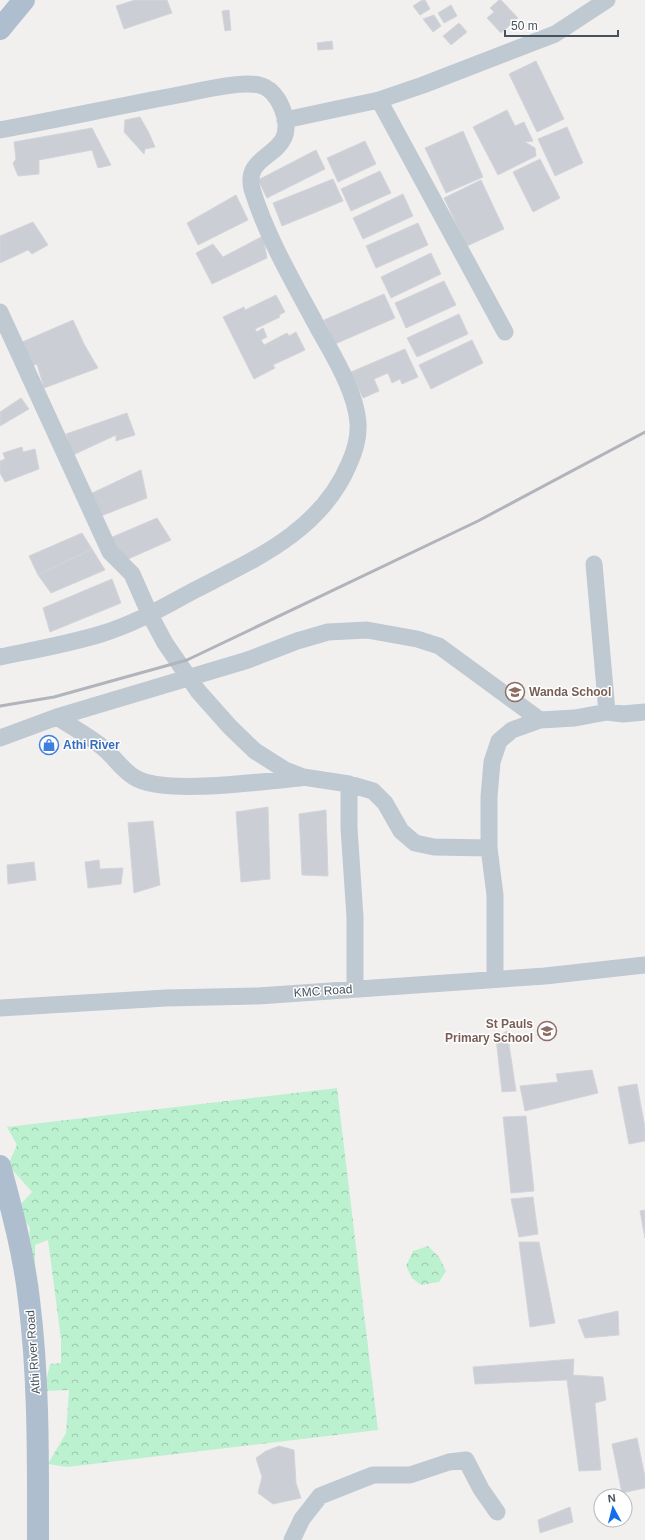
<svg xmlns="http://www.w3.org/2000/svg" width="645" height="1540" font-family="Arial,sans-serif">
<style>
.forest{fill:url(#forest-crowns)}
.building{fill:#cbced4;stroke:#d3d5db}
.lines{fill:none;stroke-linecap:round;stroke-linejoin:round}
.minor{stroke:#bfc9d2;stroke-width:17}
.major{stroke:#aebecf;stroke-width:22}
.rail{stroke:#b1b4ba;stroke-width:3}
.labels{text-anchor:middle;stroke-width:3;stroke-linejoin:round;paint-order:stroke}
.education-label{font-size:12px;font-weight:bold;fill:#785e54;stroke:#fff;text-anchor:start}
.shop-label{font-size:12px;font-weight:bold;fill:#366cbe;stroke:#fff;text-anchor:start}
.street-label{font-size:12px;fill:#46525d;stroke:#fff}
</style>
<defs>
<pattern id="forest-crowns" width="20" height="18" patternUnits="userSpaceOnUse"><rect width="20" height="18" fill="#bcf1d0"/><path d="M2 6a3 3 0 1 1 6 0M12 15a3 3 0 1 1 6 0" fill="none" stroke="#9bc6ac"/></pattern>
</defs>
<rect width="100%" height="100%" fill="#f2efef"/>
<path class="forest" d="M 337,1088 L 378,1430 L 67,1467 L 48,1464 L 66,1433 L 69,1390 L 44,1391 L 50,1364 L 61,1363 L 61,1339 L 48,1240 L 35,1245 L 35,1276 L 28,1254 L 30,1228 L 17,1208 L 32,1192 L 8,1165 L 17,1145 L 7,1127 Z
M 428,1246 L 439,1257 L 446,1271 L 439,1282 L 421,1285 L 412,1278 L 406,1266 L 413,1251 Z"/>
<path class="building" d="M 135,0 L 167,0 L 172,13 L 124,29 L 116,6 Z
M 422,0 L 425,0 L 430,9 L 420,15 L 413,6 Z
M 499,0 L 501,0 L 518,18 L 501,33 L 487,18 L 494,12 L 490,8 Z
M 451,5 L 457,16 L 444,23 L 438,13 Z
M 229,10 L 231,30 L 225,31 L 222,11 Z
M 434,15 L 441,26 L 433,32 L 423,19 Z
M 459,23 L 467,32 L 451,45 L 443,36 Z
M 332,41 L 333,49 L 318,50 L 317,43 Z
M 536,61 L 564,119 L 537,132 L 509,74 Z
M 507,110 L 515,126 L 524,122 L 533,141 L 525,142 L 535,148 L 536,156 L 498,175 L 473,127 Z
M 140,117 L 149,133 L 155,147 L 145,149 L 144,154 L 124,132 L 125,120 Z
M 567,127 L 583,163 L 555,176 L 538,139 Z
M 92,128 L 111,165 L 98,168 L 92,150 L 39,160 L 39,174 L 18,176 L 13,163 L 16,159 L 14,142 Z
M 463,131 L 483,177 L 446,193 L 425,148 Z
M 365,141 L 376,164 L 338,182 L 327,158 Z
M 316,150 L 325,169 L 267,198 L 258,180 Z
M 540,159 L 560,198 L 533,212 L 513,172 Z
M 380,171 L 391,193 L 351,211 L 341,189 Z
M 333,179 L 343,201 L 282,226 L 273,203 Z
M 481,180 L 504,229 L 467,246 L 444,198 Z
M 403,194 L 413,216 L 363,239 L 353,218 Z
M 236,195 L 248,220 L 198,245 L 187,223 Z
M 33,222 L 48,245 L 32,254 L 28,250 L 0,263 L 0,236 Z
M 418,223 L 428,245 L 376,268 L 366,246 Z
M 263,236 L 267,258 L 212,284 L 196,253 L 213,244 L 223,257 Z
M 431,253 L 441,274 L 391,298 L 381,277 Z
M 444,281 L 456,305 L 406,328 L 395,303 Z
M 384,294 L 395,318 L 335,344 L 324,320 Z
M 276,295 L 285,312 L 279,315 L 280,317 L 255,329 L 257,332 L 263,328 L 267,337 L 261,340 L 264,345 L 287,333 L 289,336 L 296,332 L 305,350 L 273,365 L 275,368 L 254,379 L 223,317 L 244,307 L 245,310 Z
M 459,314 L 468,334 L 417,357 L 407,338 Z
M 73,320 L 84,344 L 98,368 L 44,388 L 37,364 L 32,366 L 20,343 Z
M 472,340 L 483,363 L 431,389 L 419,365 Z
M 405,349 L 418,377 L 402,384 L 400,379 L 392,383 L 388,373 L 374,379 L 379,391 L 363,398 L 351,372 Z
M 21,398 L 29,409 L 0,426 L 0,412 Z
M 127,413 L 135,435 L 116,441 L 116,435 L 73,455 L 66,434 Z
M 22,447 L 23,452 L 35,449 L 39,469 L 5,482 L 0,473 L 0,461 L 5,459 L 3,453 Z
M 141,470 L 147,498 L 101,516 L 88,495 Z
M 157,518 L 171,540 L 126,560 L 110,538 Z
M 82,533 L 92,549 L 38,575 L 29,556 Z
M 92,549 L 105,570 L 51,593 L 38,575 Z
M 112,579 L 121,603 L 50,632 L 43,608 Z
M 268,807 L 270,879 L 241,882 L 236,812 Z
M 326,810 L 328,876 L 302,875 L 299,814 Z
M 153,821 L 160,885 L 134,893 L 128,823 Z
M 99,860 L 100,869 L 123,868 L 121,884 L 88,888 L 85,862 Z
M 34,862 L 36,880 L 8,884 L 7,865 Z
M 507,1031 L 516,1091 L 502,1092 L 496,1038 Z
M 592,1070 L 598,1093 L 525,1111 L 520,1086 L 558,1082 L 556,1074 Z
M 637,1084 L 645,1128 L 645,1141 L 629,1144 L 618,1087 Z
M 526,1116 L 534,1191 L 511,1193 L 503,1117 Z
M 533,1197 L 538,1234 L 519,1237 L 511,1199 Z
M 645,1210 L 645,1238 L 640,1211 Z
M 519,1242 L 539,1242 L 555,1323 L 530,1327 Z
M 618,1311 L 619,1335 L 585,1338 L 578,1320 Z
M 574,1359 L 573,1375 L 603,1377 L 606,1400 L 595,1403 L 601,1470 L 579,1471 L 567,1380 L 475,1384 L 473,1367 Z
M 637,1438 L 645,1477 L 645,1488 L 622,1493 L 612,1444 Z
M 279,1446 L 294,1450 L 296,1483 L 301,1498 L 273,1504 L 258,1493 L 262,1477 L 256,1458 L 266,1451 Z
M 570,1507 L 573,1522 L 540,1533 L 538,1520 Z"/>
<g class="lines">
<path class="minor" d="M 379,100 L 505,332
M 285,120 L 379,100 L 423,85 L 555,34 L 607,0
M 0,130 C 60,119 119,106 178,95 C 200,91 238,81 259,85 C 270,87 278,98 282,108 C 302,159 242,149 252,189 C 267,238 294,283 318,328 C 333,355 356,392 358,423 C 359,437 355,451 349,464 C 321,531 255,559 195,590 C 163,607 137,623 101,634 C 68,644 34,650 0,657
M 0,312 L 110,552 L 132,574 L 150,615 L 165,643 L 198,691 L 230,727 L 255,751 L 285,770 L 303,777 L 349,784 L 373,791 L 385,803 L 401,831 L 415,843 L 434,847 L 489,848
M 594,564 L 607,712
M 57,717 C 72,727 87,735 101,746 C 113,755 121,769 134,777 C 162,796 264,781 300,778
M 0,738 L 57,717 L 248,660 L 297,641 L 328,632 L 367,630 L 417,639 L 439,646 L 540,720
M 349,784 L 349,828 L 355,917 L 355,988
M 495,979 L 495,895 L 489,848 L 489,797 L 492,762 L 499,741 L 512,730 L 540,720 L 575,718 L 607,712 L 623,714 L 645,712
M 0,1008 L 166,998 L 258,996 L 545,976 L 645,965
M 292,1540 L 302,1519 L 320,1496 L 373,1475 L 410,1475 L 449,1462 L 466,1460 L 481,1489 L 497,1512"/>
<path class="major" d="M 0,29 L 24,0
M 0,1166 C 12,1210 24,1255 29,1300 C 39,1379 38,1460 38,1540"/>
<path class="rail" d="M 0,706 L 54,697 L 187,660 L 478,521 L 645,432"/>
</g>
<defs>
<g id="school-ring" transform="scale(1)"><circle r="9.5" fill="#fff" stroke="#8d6e63" stroke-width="1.5"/><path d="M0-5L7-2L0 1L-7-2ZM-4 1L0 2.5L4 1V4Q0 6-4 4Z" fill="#8d6e63"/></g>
<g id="shop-ring" transform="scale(1)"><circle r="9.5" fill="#fff" stroke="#3f7fe0" stroke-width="1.5"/><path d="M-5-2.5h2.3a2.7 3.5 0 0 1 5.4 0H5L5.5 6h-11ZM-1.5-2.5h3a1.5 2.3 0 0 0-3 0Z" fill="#3f7fe0"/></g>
</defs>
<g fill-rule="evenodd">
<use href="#school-ring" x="515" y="692"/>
<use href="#shop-ring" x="49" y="745"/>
<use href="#school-ring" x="547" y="1031"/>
</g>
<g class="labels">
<g class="education-label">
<text x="529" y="696">Wanda School</text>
<text x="533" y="1028" text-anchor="end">St Pauls<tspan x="533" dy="14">Primary School</tspan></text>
</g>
<g class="shop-label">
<text x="63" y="749">Athi River</text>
</g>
<g class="street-label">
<text transform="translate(323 991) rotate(-4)" y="4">KMC Road</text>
<text transform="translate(33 1352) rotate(-94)" y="4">Athi River Road</text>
</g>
</g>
<g transform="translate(613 1508) rotate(353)"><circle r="19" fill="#ffffff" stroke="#b5babe"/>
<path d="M0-3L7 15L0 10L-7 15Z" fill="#126fe8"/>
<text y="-6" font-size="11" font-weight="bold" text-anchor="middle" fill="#46525d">N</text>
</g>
<path d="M505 30v6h113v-6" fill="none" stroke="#46525d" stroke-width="2"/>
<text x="511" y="30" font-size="12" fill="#46525d" stroke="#ffffff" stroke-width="3" paint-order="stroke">50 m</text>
</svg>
